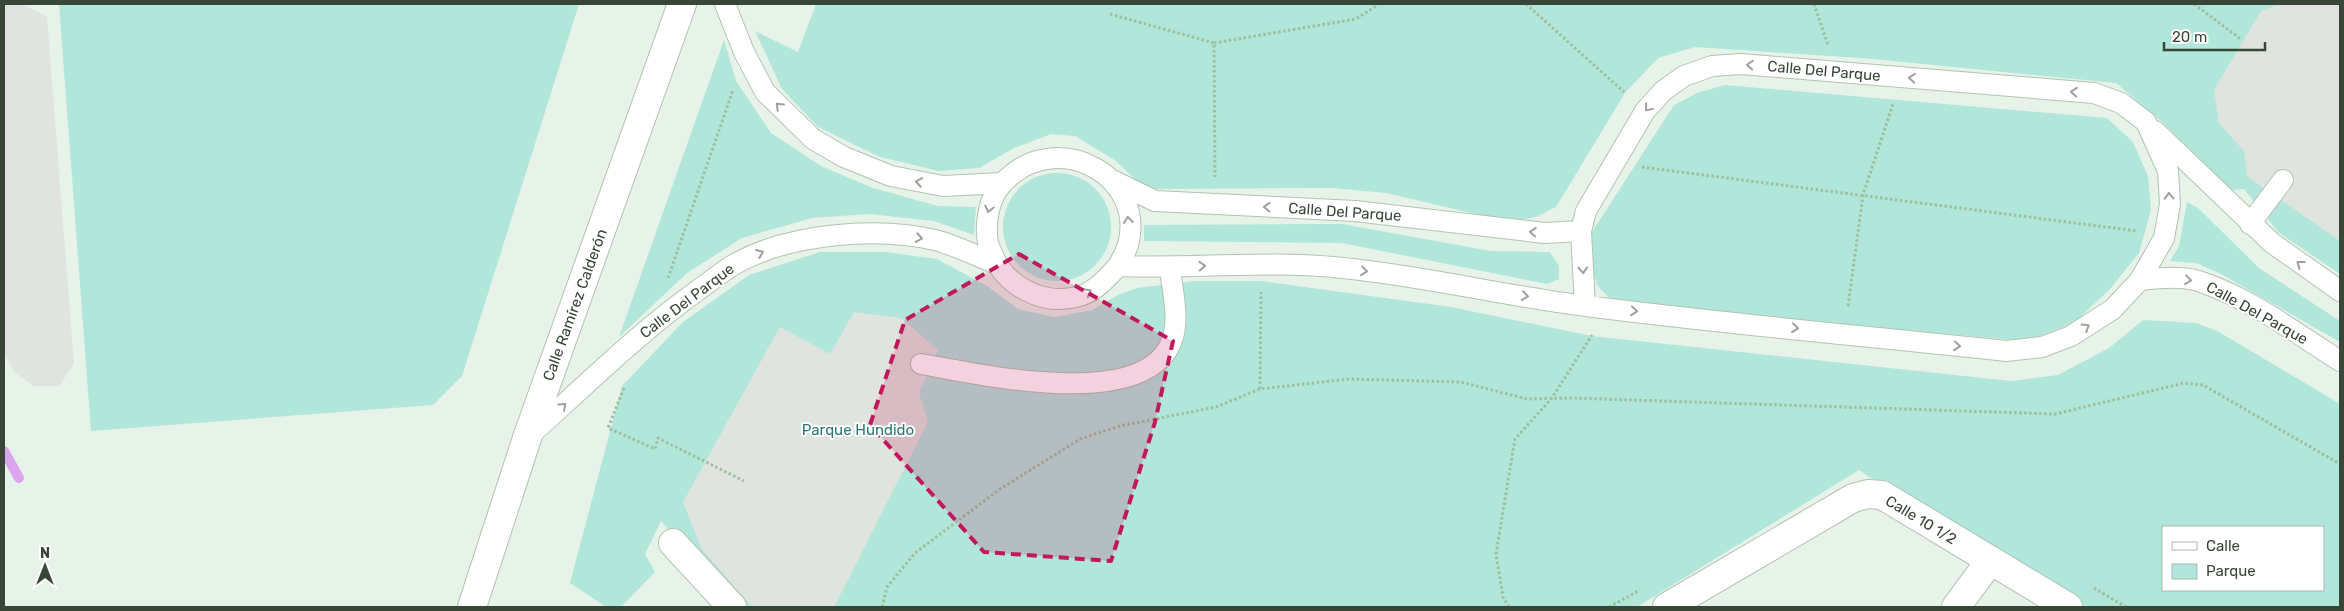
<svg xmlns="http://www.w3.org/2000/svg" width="2344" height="611" font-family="Rubik,sans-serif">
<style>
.green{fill:#b1e6db;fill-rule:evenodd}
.parking{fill:#dfe4df}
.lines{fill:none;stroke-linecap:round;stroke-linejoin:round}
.stream{stroke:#dca5ef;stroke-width:10}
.lane-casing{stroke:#b0c4b0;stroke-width:22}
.street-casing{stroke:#b0c4b0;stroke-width:30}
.path{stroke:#9cc09b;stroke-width:3;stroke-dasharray:2.5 2.5;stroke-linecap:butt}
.lane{stroke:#fff;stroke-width:20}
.street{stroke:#fff;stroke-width:28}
.oneway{stroke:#9ba29a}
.marked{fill:#c2185b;fill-opacity:0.2;stroke:#c2185b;stroke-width:4;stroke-dasharray:10 6;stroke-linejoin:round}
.labels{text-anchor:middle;stroke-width:4;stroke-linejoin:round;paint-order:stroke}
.street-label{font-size:15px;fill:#374636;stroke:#fff}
.park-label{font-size:15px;fill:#2b7774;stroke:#fff}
</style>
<rect width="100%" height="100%" fill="#e7f3e8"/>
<path class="green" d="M 59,4 L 579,4 L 462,376 L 433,405 L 91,431 Z
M 816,4 L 2340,4 L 2340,274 L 2278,232 L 2244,189 L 2232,190 L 2162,122 L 2116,83 L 1873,59 L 1695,47 L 1658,58 L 1625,93 L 1556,207 L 1536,217 L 1510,222 L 1386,193 L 1332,188 L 1145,189 L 1116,161 L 1075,136 L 1051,134 L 1014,148 L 979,168 L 939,171 L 880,157 L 818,127 L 782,89 L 755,31 L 798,52 Z
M 724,40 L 736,81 L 771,133 L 821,166 L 873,188 L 938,206 L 976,207 L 974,235 L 934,221 L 869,214 L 812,218 L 742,238 L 687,273 L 619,337 Z
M 1725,85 L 2107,118 L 2133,142 L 2148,176 L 2151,210 L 2139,253 L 2110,289 L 2075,322 L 2027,341 L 1616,305 L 1597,285 L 1589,256 L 1592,232 L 1674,105 L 1697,93 Z
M1003 227a54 54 0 1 1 108 0a54 54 0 1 1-108 0Z
M 2187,202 L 2198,208 L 2259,268 L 2340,321 L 2340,342 L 2221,274 L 2196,263 L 2170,261 L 2179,246 Z
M 1342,224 L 1491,251 L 1550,252 L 1559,266 L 1559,279 L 1547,284 L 1342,243 L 1144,241 L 1144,225 Z
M 820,252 L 885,252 L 937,259 L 987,286 L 1018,309 L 1054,317 L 1092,310 L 1118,295 L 1137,288 L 1196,281 L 1261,281 L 1451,307 L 1592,336 L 2011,381 L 2058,375 L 2109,348 L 2143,320 L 2196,323 L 2219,332 L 2340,404 L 2340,607 L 2085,607 L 2052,584 L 1929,517 L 1859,470 L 1637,607 L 740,607 L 661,521 L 645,554 L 655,572 L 621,607 L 606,607 L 570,583 L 622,386 L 683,322 L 749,275 ZM 2163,527 L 2323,527 L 2323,590 L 2163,590 Z"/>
<path class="parking" d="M 4,4 L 23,4 L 47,17 L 74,364 L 59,386 L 33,386 L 14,372 L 4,354 Z
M 2279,4 L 2340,4 L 2340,241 L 2247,176 L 2244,151 L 2219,123 L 2214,90 L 2261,11 Z
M 854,312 L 901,318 L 938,350 L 919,393 L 928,422 L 834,607 L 752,607 L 701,548 L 683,502 L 780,327 L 830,354 Z"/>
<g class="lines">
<path class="stream" d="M 4,451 L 19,478"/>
<g class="lane-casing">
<path id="lane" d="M 725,4 L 744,52 L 765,92 L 813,139 L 844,157 L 891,176 L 943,186 L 1002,183
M 2155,131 L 2272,243 L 2340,291
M 1112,180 L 1155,201 L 1355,211 L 1545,233 L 1581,231
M 2250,224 L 2283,180
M 1118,266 C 1121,260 1126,252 1128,245 C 1146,177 1062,131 1010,176 C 999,185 992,196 989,210 C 986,224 985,238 991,251 C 1004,286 1043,307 1080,296 C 1096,291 1107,278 1118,266 C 1193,269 1268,260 1343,268 C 1424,276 1505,296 1586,306 C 1726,324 1866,336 2006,351 L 2042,347 L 2071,336 L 2113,309 L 2140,280 L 2164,238 L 2170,204 L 2168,171 L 2146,122 L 2121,103 L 2094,93 L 1741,64 L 1712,66 L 1684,76 L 1663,91 L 1645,111 L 1586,211 L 1581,231 L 1585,306
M 2140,280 C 2160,278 2185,275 2204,283 C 2253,300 2297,334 2340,361
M 921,364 C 979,374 1146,413 1172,340 C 1180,319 1172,289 1170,268
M 528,437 C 585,386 639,332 701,288 C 712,280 723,271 735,264 C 788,234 876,226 935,240 C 955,245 976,256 995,263"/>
</g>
<g class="street-casing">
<path id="street" d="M 673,543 L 732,607
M 472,607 L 527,438 L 682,4
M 1667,607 L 1853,498 L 1868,494 L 1882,495 L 2068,607
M 1956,607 L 1990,561"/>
</g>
<path class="path" d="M 1526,4 L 1624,92
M 1814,4 L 1828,45
M 2194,4 L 2242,40
M 1110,14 L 1214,43 L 1215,177
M 1214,43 L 1356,19 L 1379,4
M 1642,167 L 2137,231
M 668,278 L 733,90
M 1848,306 L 1863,195 L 1893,104
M 624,388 L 608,428 L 655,449 L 658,438 L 744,481
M 1260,389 L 1261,292
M 2094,588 L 2126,607
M 882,607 L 887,587 L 915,553 L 1000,489 L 1080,439 L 1120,426 L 1216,407 L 1260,389 L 1349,379 L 1461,382 L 1527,399 L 1571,398 L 2055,414 L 2184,383 L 2203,385 L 2340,464
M 1509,607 L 1503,597 L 1496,554 L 1515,439 L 1552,398 L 1592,335
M 1609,607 L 1640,590"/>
<use href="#lane" class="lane"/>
<use href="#street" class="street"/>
</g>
<defs><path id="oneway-chevron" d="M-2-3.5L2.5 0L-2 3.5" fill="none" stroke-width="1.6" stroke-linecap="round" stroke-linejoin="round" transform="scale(1.25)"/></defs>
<g class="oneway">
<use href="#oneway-chevron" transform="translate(1750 65) rotate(-175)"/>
<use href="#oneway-chevron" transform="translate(1912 78) rotate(-175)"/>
<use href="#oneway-chevron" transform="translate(2074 92) rotate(-175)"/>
<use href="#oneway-chevron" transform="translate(779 106) rotate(-136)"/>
<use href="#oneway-chevron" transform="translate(1648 108) rotate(130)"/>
<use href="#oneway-chevron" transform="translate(919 182) rotate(-170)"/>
<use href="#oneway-chevron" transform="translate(2169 196) rotate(-92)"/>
<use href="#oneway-chevron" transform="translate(1267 207) rotate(-178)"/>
<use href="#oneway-chevron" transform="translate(989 209) rotate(103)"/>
<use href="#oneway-chevron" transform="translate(1128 220) rotate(-97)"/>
<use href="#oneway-chevron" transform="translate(1533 232) rotate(-176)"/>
<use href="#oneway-chevron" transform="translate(919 238) rotate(9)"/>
<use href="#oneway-chevron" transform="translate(760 253) rotate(-23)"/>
<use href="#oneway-chevron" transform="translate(2300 264) rotate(-143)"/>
<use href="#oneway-chevron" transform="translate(1202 266) rotate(-3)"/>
<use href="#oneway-chevron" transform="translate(1583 270) rotate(87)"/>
<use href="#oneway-chevron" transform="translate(1364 271) rotate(7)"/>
<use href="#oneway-chevron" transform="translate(2188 280) rotate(7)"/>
<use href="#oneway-chevron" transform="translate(1088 292) rotate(-28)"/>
<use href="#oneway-chevron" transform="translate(1525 296) rotate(9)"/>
<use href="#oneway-chevron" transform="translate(1634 311) rotate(6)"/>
<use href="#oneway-chevron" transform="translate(2086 327) rotate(-32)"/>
<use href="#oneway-chevron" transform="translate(1795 328) rotate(6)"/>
<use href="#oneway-chevron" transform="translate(1957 346) rotate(6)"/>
<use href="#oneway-chevron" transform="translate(563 406) rotate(-42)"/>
</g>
<path class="marked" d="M 1019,254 L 1173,341 L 1155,422 L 1111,561 L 984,552 L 870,425 L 905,320 Z"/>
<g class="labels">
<g class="street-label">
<text transform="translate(1824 71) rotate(5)" y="5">Calle Del Parque</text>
<text transform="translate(1345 212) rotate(4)" y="5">Calle Del Parque</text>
<text transform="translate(687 301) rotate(-37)" y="5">Calle Del Parque</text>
<text transform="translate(575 305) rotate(-70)" y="5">Calle Ramírez Calderón</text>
<text transform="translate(2257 313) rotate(29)" y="5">Calle Del Parque</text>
<text transform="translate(1921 520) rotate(31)" y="5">Calle 10 1/2</text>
</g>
<g class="park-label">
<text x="858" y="435">Parque Hundido</text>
</g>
</g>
<rect width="2344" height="611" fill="none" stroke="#374636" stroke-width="10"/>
<rect x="2162" y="526" width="162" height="65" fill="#ffffff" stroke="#afb5af"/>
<rect x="2172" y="542" width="25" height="8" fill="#ffffff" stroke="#afb5af"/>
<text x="2206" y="551" font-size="15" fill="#374636">Calle</text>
<rect x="2172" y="564" width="25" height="15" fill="#b1e6db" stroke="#afb5af"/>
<text x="2206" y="576" font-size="15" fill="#374636">Parque</text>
<g transform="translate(45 566)" stroke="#ffffff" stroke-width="4" paint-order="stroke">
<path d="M0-4L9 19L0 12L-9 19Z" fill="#374636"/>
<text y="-8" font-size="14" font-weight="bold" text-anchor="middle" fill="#374636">N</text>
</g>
<path d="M2164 42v8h101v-8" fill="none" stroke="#374636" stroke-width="2.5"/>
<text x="2172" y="42" font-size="15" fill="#374636" stroke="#ffffff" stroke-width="4" paint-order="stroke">20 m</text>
</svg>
